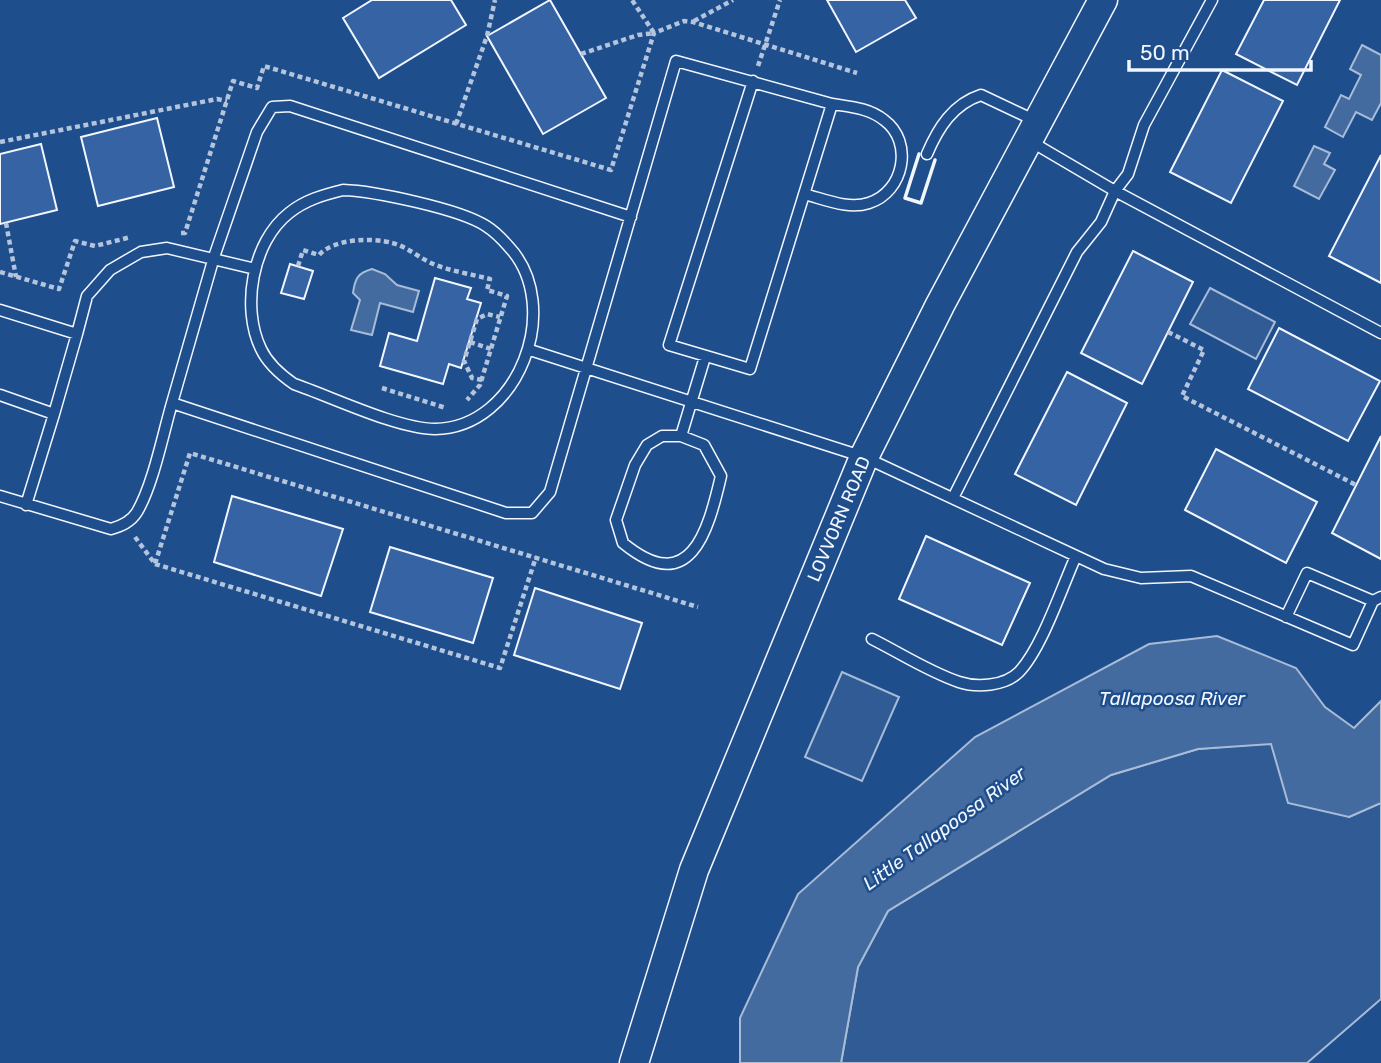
<svg xmlns="http://www.w3.org/2000/svg" width="1381" height="1063" font-family="Rubik,sans-serif">
<style>
.built{fill:#305b95;stroke:#a8bbd7;stroke-width:2}
.water{fill:#446ba0;stroke:#a8bbd7;stroke-width:2}
.building{fill:#3563a3;stroke:#f2f6ff;stroke-width:2}
.lines{fill:none;stroke-linecap:round;stroke-linejoin:round}
.service-casing{stroke:#f2f6ff;stroke-width:13}
.tertiary-casing{stroke:#f2f6ff;stroke-width:31}
.path{stroke:#b3c4dc;stroke-width:4.5;stroke-dasharray:5 3.5;stroke-linecap:butt}
.service{stroke:#1f4e8c;stroke-width:10}
.tertiary{stroke:#1f4e8c;stroke-width:28}
.wall{stroke:#f2f6ff;stroke-width:3.5}
.labels{text-anchor:middle;stroke-width:5;stroke-linejoin:round;paint-order:stroke}
.street-label{font-size:18px;fill:#f2f6ff;stroke:#1f4e8c}
.water-label{font-size:19px;font-style:italic;fill:#f2f6ff;stroke:#1f4e8c}
</style>
<rect width="100%" height="100%" fill="#1f4e8c"/>
<path class="built" d="M 1210,288 L 1275,322 L 1256,359 L 1190,324 Z
M 842,672 L 899,697 L 862,781 L 805,757 Z
M 1271,743 L 1349,817 L 1381,803 L 1381,999 L 1307,1063 L 841,1063 L 858,967 L 888,911 L 1111,775 L 1198,749 Z"/>
<path class="water" d="M 1362,45 L 1381,55 L 1381,103 L 1372,120 L 1356,112 L 1343,137 L 1325,127 L 1341,95 L 1349,99 L 1361,75 L 1350,69 Z
M 1314,146 L 1330,153 L 1324,164 L 1335,170 L 1319,199 L 1294,186 Z
M 372,269 L 385,274 L 397,285 L 419,291 L 413,312 L 380,303 L 372,335 L 351,330 L 360,300 L 353,293 C 355,278 358,273 372,269 Z
M 1217,636 L 1296,668 L 1325,707 L 1354,728 L 1381,701 L 1381,803 L 1349,817 L 1288,803 L 1271,744 L 1198,749 L 1111,775 L 888,911 L 858,967 L 841,1063 L 740,1063 L 740,1018 L 798,894 L 975,737 L 1149,644 Z"/>
<path class="building" d="M 372,0 L 451,0 L 466,25 L 379,78 L 343,18 Z
M 550,0 L 606,98 L 543,134 L 487,36 Z
M 827,0 L 905,0 L 916,18 L 856,52 Z
M 1264,0 L 1340,0 L 1297,85 L 1236,54 Z
M 1222,70 L 1283,101 L 1231,203 L 1170,172 Z
M 157,118 L 174,187 L 98,206 L 81,137 Z
M 41,144 L 57,210 L 0,224 L 0,154 Z
M 1381,155 L 1381,283 L 1329,256 Z
M 1133,251 L 1193,282 L 1142,384 L 1081,353 Z
M 290,264 L 313,271 L 304,299 L 281,293 Z
M 435,278 L 471,288 L 467,299 L 481,303 L 461,368 L 449,364 L 443,384 L 380,366 L 389,333 L 417,341 Z
M 1279,328 L 1380,381 L 1348,441 L 1248,389 Z
M 1067,372 L 1127,403 L 1076,505 L 1015,474 Z
M 1381,436 L 1381,559 L 1332,533 Z
M 1216,449 L 1317,502 L 1286,563 L 1185,510 Z
M 232,496 L 343,529 L 321,596 L 214,562 Z
M 926,536 L 1030,583 L 1002,645 L 899,599 Z
M 390,547 L 493,578 L 473,643 L 370,612 Z
M 535,588 L 642,623 L 620,689 L 514,655 Z"/>
<g class="lines">
<g class="service-casing">
<path id="service" d="M 1030,141 L 1115,191 L 1381,333
M 927,154 C 938,128 953,104 981,95 L 1036,121
M 343,190 C 374,191 460,209 486,226 C 494,231 503,240 509,247 C 564,306 519,428 435,429 C 398,429 332,397 294,384 C 281,375 268,364 261,349 C 241,308 252,242 289,213 C 305,200 323,195 343,190 Z
M 804,194 C 824,199 848,210 869,203 C 904,192 914,142 884,120 C 869,108 851,107 832,104
M 0,310 L 77,334 L 54,414 L 0,395
M 77,334 L 87,296 L 110,270 L 141,252 L 167,248 L 255,269
M 530,350 L 864,457 L 1104,569 L 1141,578 L 1191,576 L 1353,645 L 1373,601 L 1381,597
M 172,403 L 214,257 L 257,132 L 272,107 L 290,106 L 631,217
M 681,436 L 704,445 L 721,476 C 708,532 690,598 623,543 L 616,520 L 635,465 L 647,445 L 662,436 L 681,436 L 705,357
M 0,496 L 111,529 C 121,526 131,522 137,512 C 153,485 163,434 172,403 L 506,513 L 532,513 L 550,492 L 676,61 L 832,104 L 750,369 L 669,345 L 753,81
M 953,498 L 1077,252 L 1101,222 L 1115,191 L 1128,174 L 1144,125 L 1212,0
M 26,505 L 54,414
M 1286,617 L 1307,573 L 1373,601
M 872,639 C 900,653 929,672 959,682 C 977,688 1005,686 1019,672 C 1042,648 1062,587 1076,556"/>
</g>
<g class="tertiary-casing">
<path id="tertiary" d="M 634,1063 L 694,870 L 864,457 L 940,305 L 1103,0"/>
</g>
<path class="path" d="M 694,21 L 733,0
M 581,54 L 638,35 L 654,33 L 632,0
M 758,66 L 780,0
M 456,124 L 487,36 L 495,0
M 0,142 L 217,99 L 227,101
M 6,223 L 16,277
M 181,233 L 185,233 L 233,81 L 257,88 L 264,66 L 611,170 L 654,33 L 684,21 L 693,22 L 857,73
M 298,266 L 303,250 L 319,255 C 333,239 372,237 392,243 C 406,246 418,257 431,263 C 449,271 471,274 490,279 L 487,290 L 507,296 L 480,385 L 467,400
M 0,272 L 59,289 L 75,241 L 95,246 L 131,237
M 1168,332 L 1204,350 L 1182,396 L 1356,485
M 470,342 L 491,349
M 482,380 L 472,378 L 464,361 L 477,319 L 487,314 L 500,317
M 382,388 L 446,408
M 135,537 L 155,564 L 190,453 L 698,607
M 155,564 L 500,668 L 536,557"/>
<use href="#service" class="service"/>
<use href="#tertiary" class="tertiary"/>
<path class="wall" d="M 919,154 L 905,198 L 921,203 L 935,160"/>
</g>
<g class="labels">
<g class="street-label">
<text transform="translate(839 519) rotate(-67)" y="6">LOVVORN ROAD</text>
</g>
<g class="water-label">
<text x="1172" y="705">Tallapoosa River</text>
<text transform="translate(944 828) rotate(-36)" y="7">Little Tallapoosa River</text>
</g>
</g>
<path d="M1129 60v10h182v-10" fill="none" stroke="#f2f6ff" stroke-width="3.5"/>
<text x="1140" y="60" font-size="21" fill="#f2f6ff" stroke="#1f4e8c" stroke-width="5" paint-order="stroke">50 m</text>
</svg>
